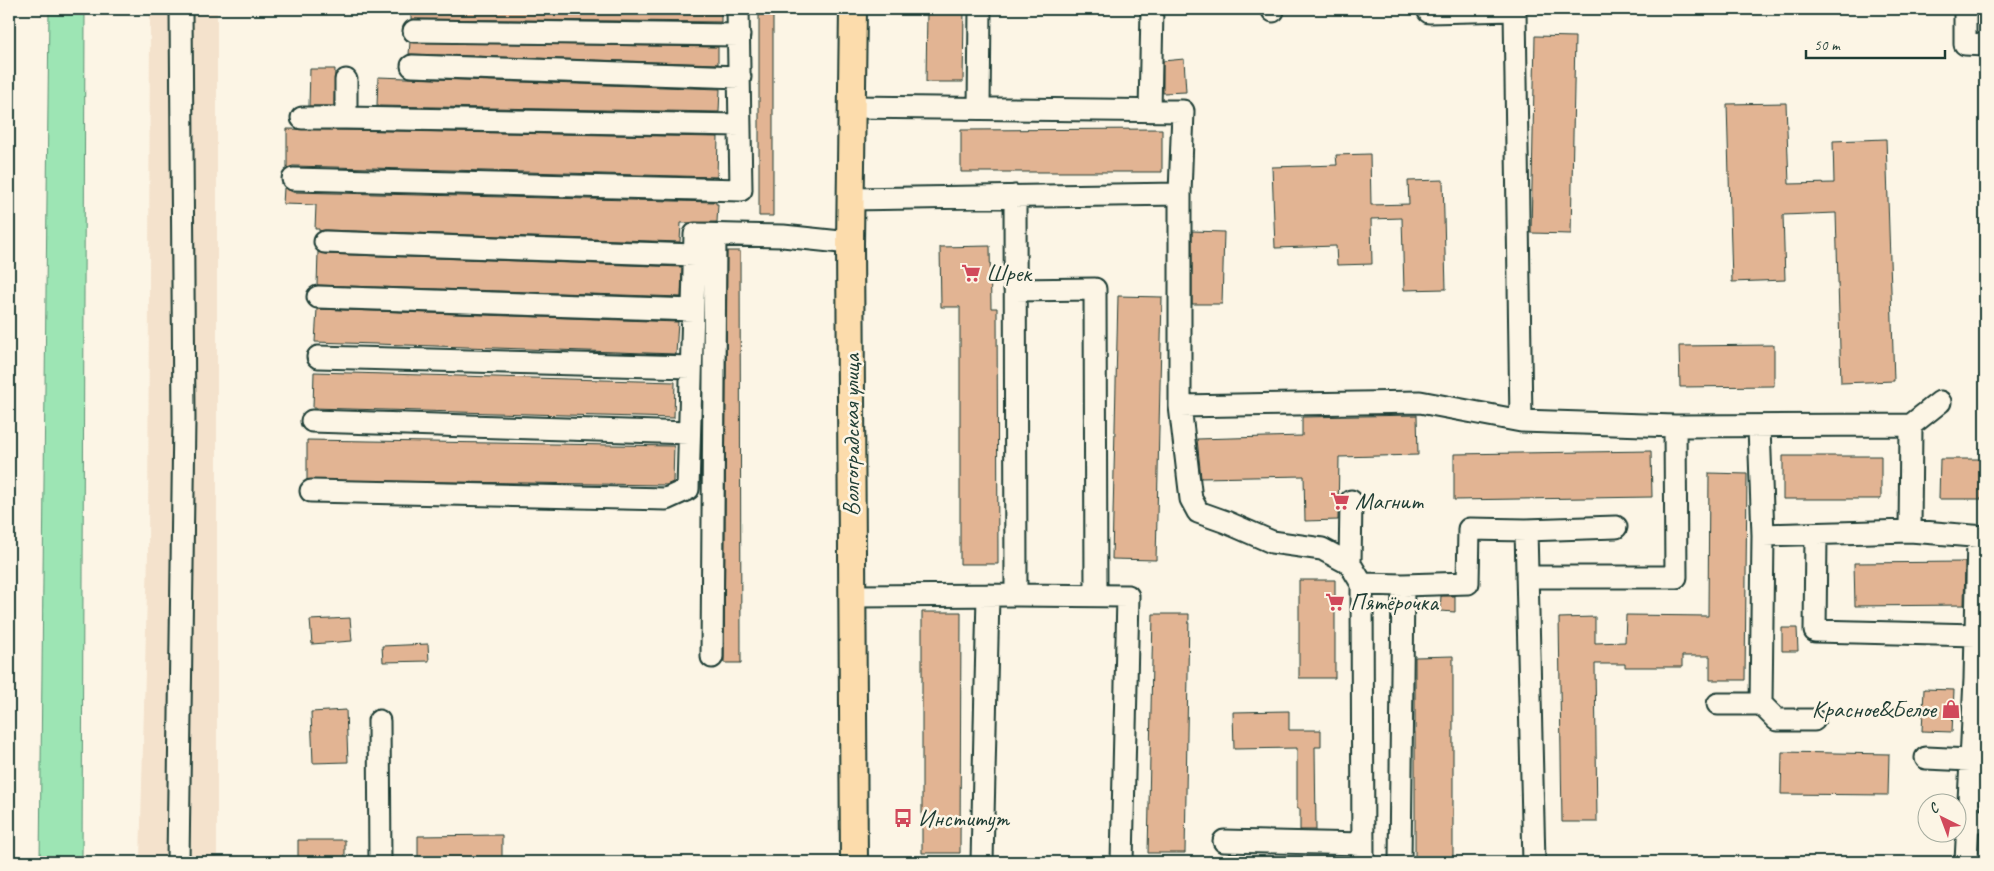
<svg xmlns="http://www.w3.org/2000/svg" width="1994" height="871" font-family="Caveat,sans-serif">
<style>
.built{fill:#f4e2cc}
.green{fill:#9de5b4;stroke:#5e9174}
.building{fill:#e2b493;stroke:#1f3d34}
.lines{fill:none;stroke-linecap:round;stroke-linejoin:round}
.minor-casing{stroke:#1f3d34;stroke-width:25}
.major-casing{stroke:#1f3d34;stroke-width:30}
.minor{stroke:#fcf5e5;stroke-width:21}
.major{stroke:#fcdcac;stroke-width:26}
.labels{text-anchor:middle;stroke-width:5;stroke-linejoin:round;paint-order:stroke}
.poi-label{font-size:24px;fill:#1f3d34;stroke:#fcf5e5;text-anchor:start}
.street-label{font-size:24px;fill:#1f3d34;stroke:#fcf5e5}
</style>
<rect width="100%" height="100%" fill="#fcf5e5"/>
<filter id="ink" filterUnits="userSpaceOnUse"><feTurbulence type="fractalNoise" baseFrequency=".02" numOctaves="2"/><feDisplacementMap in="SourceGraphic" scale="10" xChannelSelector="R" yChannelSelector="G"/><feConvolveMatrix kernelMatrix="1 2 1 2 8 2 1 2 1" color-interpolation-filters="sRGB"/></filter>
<g filter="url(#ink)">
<path class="built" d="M 150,9 L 217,9 L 217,862 L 140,862 L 148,553 Z"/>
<path class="green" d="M 49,9 L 85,9 L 82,862 L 40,862 Z"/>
<path class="building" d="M 411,9 L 721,9 L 721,22 L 411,19 Z
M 759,9 L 773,9 L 773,216 L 759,216 Z
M 927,9 L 964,9 L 963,82 L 926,82 Z
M 1535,36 L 1575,37 L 1571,234 L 1531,233 Z
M 410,42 L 718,47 L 718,64 L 409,54 Z
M 1184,59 L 1186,92 L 1163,93 L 1163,61 Z
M 310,69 L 335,69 L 334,106 L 309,106 Z
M 378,77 L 720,89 L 719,112 L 377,106 Z
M 1786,103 L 1789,184 L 1834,183 L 1833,141 L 1886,139 L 1894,381 L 1841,383 L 1836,213 L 1783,215 L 1785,280 L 1732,282 L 1727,104 Z
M 287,129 L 718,137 L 717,177 L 293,166 L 287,168 Z
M 1162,129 L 1162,172 L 961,172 L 961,130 Z
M 1370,154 L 1371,205 L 1409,204 L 1408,181 L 1443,180 L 1446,289 L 1404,290 L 1402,218 L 1371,219 L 1372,264 L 1337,265 L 1336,246 L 1275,248 L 1272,167 L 1337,165 L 1336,155 Z
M 284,188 L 293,192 L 716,202 L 716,204 L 718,204 L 717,222 L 681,223 L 680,242 L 325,230 L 319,231 L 319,229 L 315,229 L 316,205 L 283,204 Z
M 1192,231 L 1224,232 L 1222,304 L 1192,304 Z
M 990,246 L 991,308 L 997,308 L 998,564 L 960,564 L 960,307 L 941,307 L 940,247 Z
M 727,251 L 740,251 L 741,663 L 724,663 Z
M 318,252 L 325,254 L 682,267 L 681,297 L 317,285 Z
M 1118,296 L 1162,297 L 1156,560 L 1112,559 Z
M 317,309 L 678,322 L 676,354 L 315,342 Z
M 1774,345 L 1774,386 L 1680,387 L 1679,346 Z
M 314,372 L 675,382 L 674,418 L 313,408 Z
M 1417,415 L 1418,455 L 1339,457 L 1338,520 L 1305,521 L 1304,476 L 1201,478 L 1197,439 L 1302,436 L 1302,417 Z
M 307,440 L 674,446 L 673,482 L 666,485 L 307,480 Z
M 1651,451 L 1652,497 L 1454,500 L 1454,454 Z
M 1783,456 L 1881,456 L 1881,499 L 1783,499 Z
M 1940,459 L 1985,459 L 1985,499 L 1939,499 Z
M 1709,473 L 1747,474 L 1745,680 L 1710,680 L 1710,656 L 1682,656 L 1682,667 L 1625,667 L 1625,664 L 1595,664 L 1597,822 L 1562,822 L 1559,618 L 1595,617 L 1595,643 L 1625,642 L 1626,615 L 1708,616 Z
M 1965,562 L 1964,605 L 1855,606 L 1854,563 Z
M 1299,580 L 1335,580 L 1335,678 L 1299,678 Z
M 1441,596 L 1455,596 L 1455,612 L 1440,611 Z
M 922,612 L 961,612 L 960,853 L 922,853 Z
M 1153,614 L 1189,614 L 1185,853 L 1148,853 Z
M 350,618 L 352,641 L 312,644 L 310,620 Z
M 1782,628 L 1797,628 L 1798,651 L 1782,651 Z
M 428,644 L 429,661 L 383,662 L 382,646 Z
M 1453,656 L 1453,862 L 1415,862 L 1415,657 Z
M 1924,689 L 1954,690 L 1952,732 L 1922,731 Z
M 346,710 L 348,762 L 313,763 L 311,712 Z
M 1289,711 L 1289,730 L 1321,730 L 1321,747 L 1315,747 L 1316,830 L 1300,830 L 1300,809 L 1297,809 L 1297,748 L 1234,749 L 1233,712 Z
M 1782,752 L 1889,754 L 1888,795 L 1781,794 Z
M 502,835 L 502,862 L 418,862 L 418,836 Z
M 298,840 L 345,840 L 345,862 L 298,862 Z"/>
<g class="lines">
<g class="minor-casing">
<path id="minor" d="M 1429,9 L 1429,12 L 1515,10 L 1521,421
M 1965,9 L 1965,44 L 1985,45
M 1273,11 L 1273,9
M 414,31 L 739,35
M 412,66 L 740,77
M 346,80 L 346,118 L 740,125
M 852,107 L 1183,111 L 1180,194 L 1180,406 L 1420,402 L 1521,421 L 1675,426
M 979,108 L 980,9
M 1150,111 L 1152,9
M 302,118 L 346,118
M 293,179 L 741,190 L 738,9
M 850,199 L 1180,194
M 325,242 L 694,255
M 1015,290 L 1095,289 L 1096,595
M 318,297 L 693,310
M 318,357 L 691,367
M 1180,406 L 1191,499 L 1198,512 L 1226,522 L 1272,542 L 1322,549 L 1350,564
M 312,421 L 689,433
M 1759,427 L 1763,535 L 1761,704
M 311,491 L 666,499 L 688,489 L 695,234 L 783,236 L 850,243
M 1351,501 L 1350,564 L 1362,584 L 1363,862
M 1910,531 L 1911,425
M 1763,535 L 1910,531 L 1985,537
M 1816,535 L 1815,631 L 1976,635
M 1527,577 L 1676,577 L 1675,426 L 1911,425 L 1940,402
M 1362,584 L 1403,585 L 1400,862
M 1403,585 L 1468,583 L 1469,529 L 1526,530
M 1016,595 L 1128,596 L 1122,862
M 852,596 L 1016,595 L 1015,196
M 712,657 L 715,235
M 1718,704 L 1761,704 L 1777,720 L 1814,720
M 379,721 L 380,862
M 1926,758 L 1970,760
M 1967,820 L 1985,821
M 1224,841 L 1363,844
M 178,862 L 184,418 L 181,9
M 982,862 L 988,595
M 1534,862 L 1526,530 L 1616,527
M 1966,862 L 1975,679 L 1978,537"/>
</g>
<g class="major-casing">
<path id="major" d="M 853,9 L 850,243 L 854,862"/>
</g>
<use href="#minor" class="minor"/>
<use href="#major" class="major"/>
</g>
</g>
<defs>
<g id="supermarket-bare" transform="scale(1.5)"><path d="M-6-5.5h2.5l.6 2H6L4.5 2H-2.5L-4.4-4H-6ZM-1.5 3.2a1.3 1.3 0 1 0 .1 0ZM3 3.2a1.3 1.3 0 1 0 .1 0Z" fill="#d1495b" stroke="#fcf5e5" stroke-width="2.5" paint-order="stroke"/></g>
<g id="shop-bare" transform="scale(1.5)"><path d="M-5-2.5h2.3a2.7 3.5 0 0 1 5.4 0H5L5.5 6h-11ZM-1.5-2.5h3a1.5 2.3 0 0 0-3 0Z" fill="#d1495b" stroke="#fcf5e5" stroke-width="2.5" paint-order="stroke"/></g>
<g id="bus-bare" transform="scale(1.5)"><path d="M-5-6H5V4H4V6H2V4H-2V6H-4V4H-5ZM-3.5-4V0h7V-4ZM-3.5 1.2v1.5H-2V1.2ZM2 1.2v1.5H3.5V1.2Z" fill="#d1495b" stroke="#fcf5e5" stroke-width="2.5" paint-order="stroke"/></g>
</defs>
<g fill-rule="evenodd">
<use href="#supermarket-bare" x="971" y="273"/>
<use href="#supermarket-bare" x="1340" y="501"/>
<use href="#supermarket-bare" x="1335" y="602"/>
<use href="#shop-bare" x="1951" y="709"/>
<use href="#bus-bare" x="903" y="818"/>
</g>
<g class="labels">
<g class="poi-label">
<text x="986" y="281">Шрек</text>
<text x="1355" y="509">Магнит</text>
<text x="1350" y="610">Пятёрочка</text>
<text x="1936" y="717" text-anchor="end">Красное&amp;Белое</text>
<text x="918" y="826">Институт</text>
</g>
<g class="street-label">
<text transform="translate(851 435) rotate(-90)" y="8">Волгоградская улица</text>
</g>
</g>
<rect width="1994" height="871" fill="none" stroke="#fcf5e5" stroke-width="30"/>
<rect x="15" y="15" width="1964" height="841" fill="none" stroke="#1f3d34" stroke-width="2" filter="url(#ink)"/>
<g transform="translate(1942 818) rotate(318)"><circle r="24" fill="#fcf5e5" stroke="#a4ab9e"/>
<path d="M0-4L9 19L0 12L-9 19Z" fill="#d1495b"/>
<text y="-8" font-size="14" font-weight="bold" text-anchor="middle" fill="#1f3d34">С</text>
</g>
<path d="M1806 50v8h139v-8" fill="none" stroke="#1f3d34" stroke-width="2.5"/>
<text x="1814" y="50" font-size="15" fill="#1f3d34" stroke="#fcf5e5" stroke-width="4" paint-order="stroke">50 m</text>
</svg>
